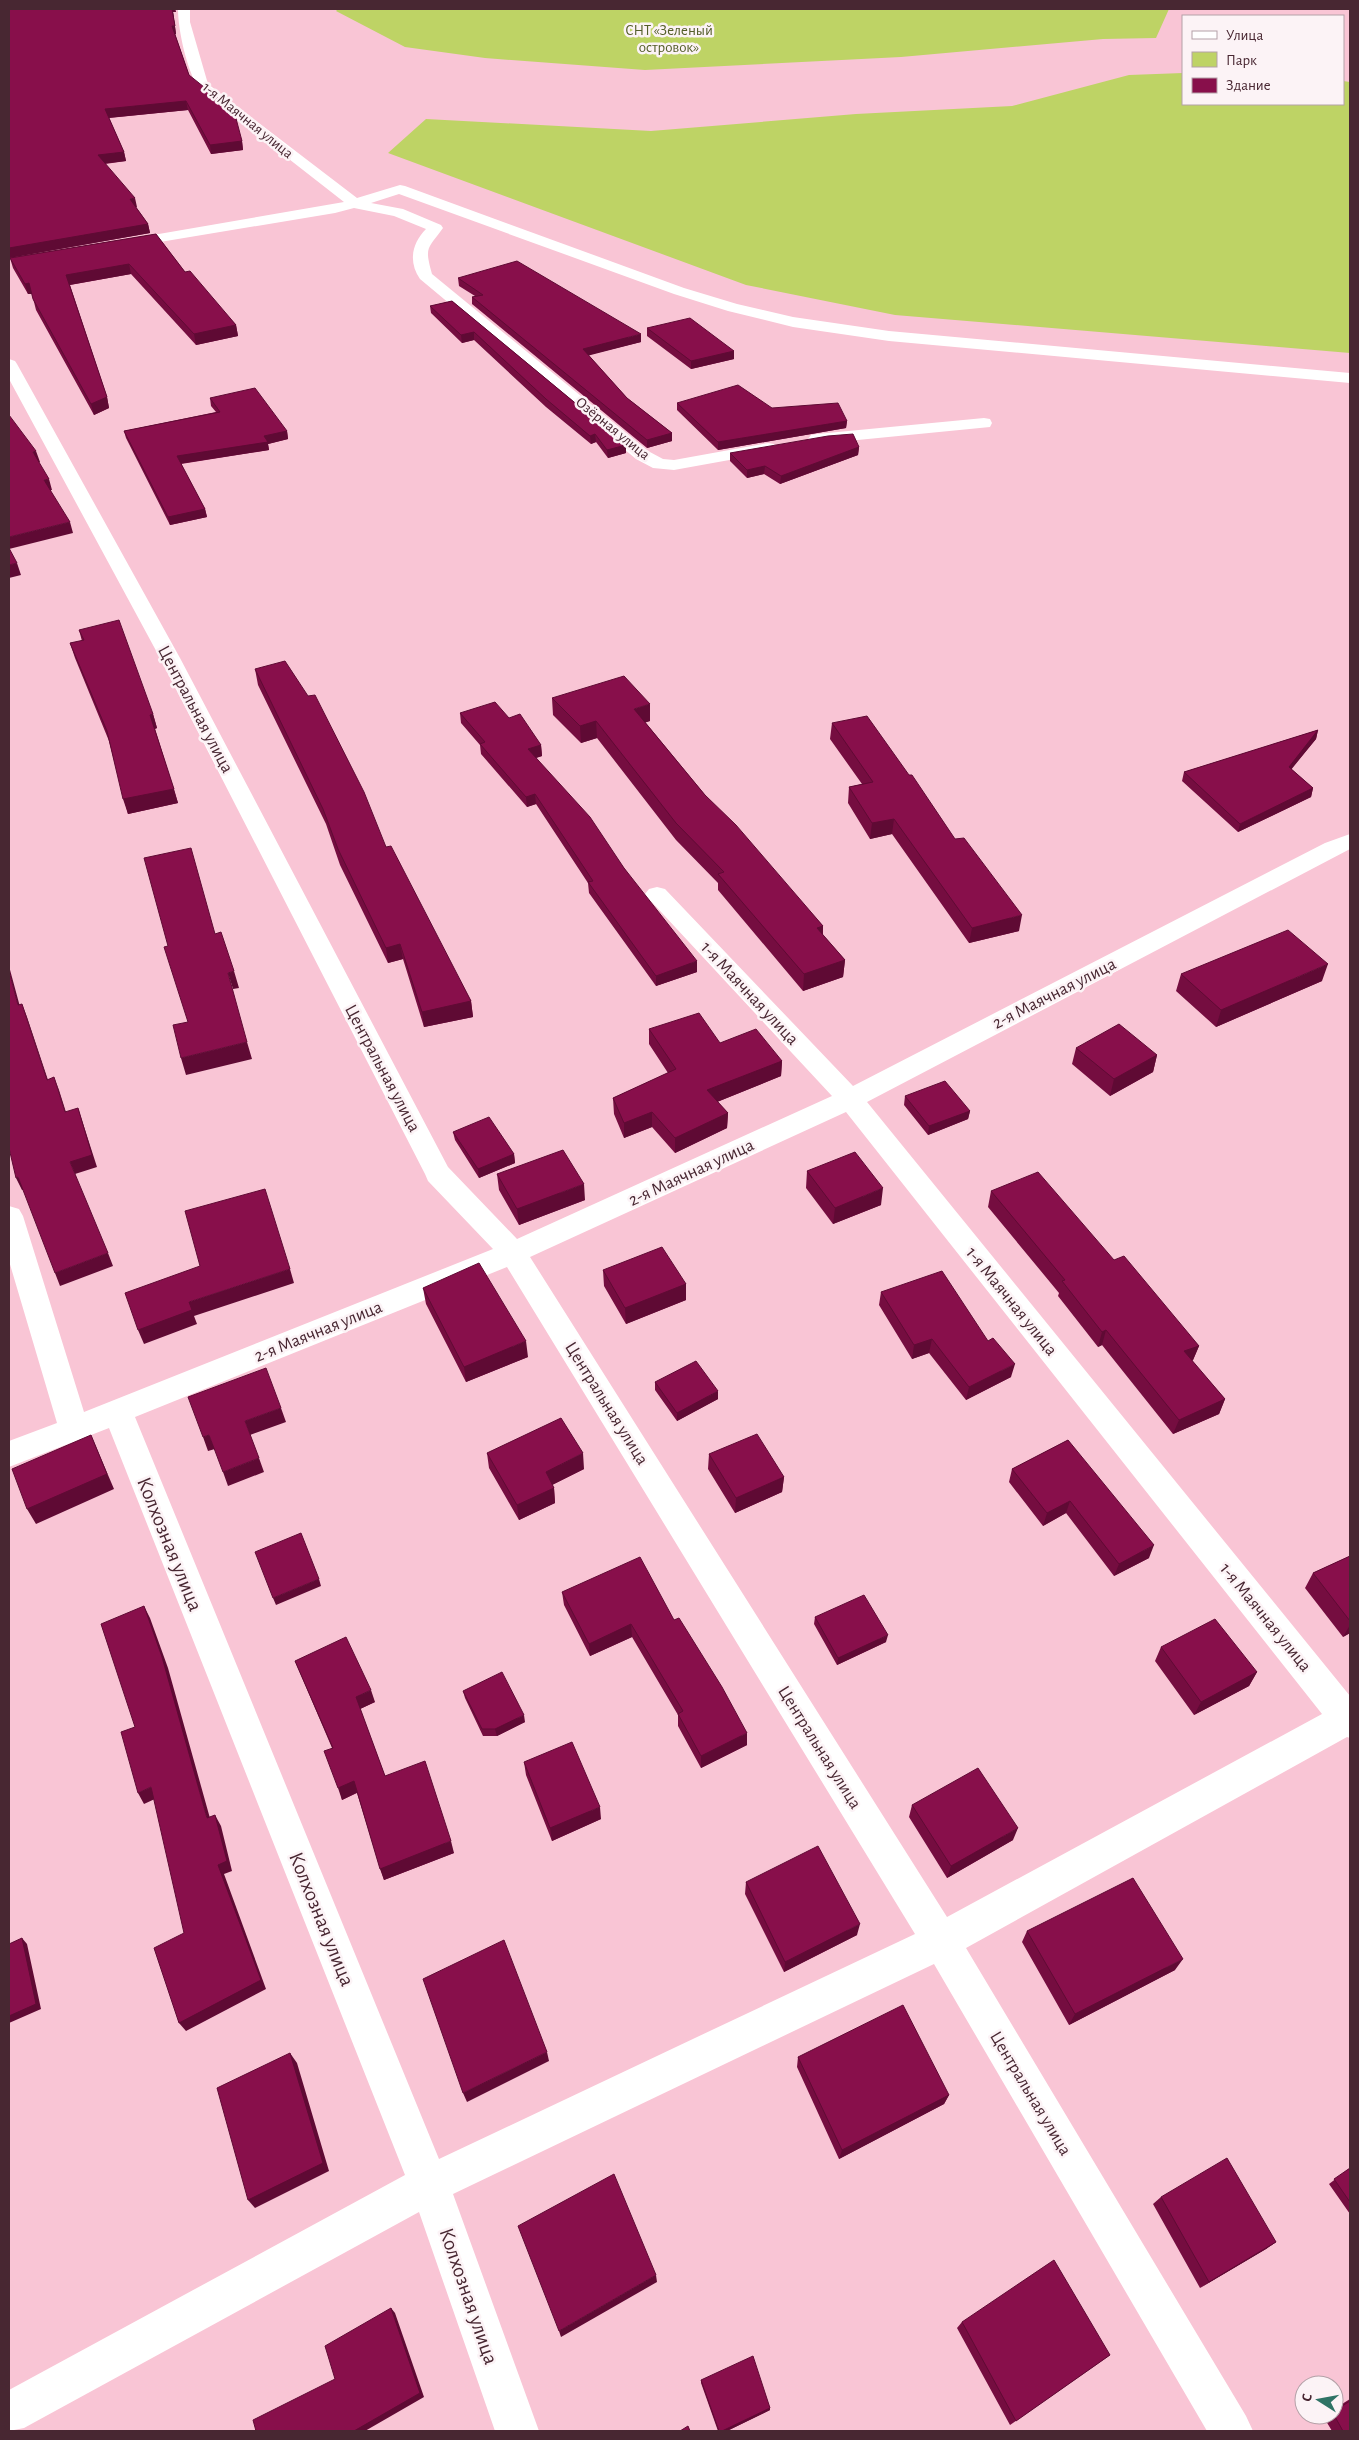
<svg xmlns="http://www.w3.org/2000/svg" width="1359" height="2440" font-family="'Alegreya Sans',sans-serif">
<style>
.green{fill:#bed365}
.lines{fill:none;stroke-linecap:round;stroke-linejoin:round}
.street{fill:#fff;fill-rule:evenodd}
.wall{fill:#750d40}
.shaded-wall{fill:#5f0a34}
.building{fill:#880f4b;stroke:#5f0a34}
.labels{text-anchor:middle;stroke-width:5;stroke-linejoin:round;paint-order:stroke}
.far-park-label{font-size:15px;fill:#545e2a;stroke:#fcf3f6}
.far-street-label{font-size:15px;fill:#482732;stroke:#fcf3f6}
.street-label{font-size:18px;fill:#482732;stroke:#fcf3f6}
.near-street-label{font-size:21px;fill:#482732;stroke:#fcf3f6}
</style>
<rect width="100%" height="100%" fill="#f9c5d5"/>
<path class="green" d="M 338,9 L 1169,9 L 1156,38 L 1103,39 L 901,57 L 645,70 L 485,58 L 405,47 L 336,11 Z
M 1183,73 L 1183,104 L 1343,104 L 1343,81 L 1350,82 L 1350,353 L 895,315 L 746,285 L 388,153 L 426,119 L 651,131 L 856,114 L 1012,106 L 1129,75 Z"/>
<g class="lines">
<path class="street" d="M 178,9 L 190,9 L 190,22 L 208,84 L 357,198 L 400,185 L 405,186 L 684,288 L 737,304 L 793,317 L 889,331 L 1350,373 L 1350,383 L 889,341 L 793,327 L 728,311 L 674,294 L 399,194 L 371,203 L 403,209 L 441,225 L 443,228 C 428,249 424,246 432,274 L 648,451 L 663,459 L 674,460 L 768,443 L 774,444 L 777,448 L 774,452 L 768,453 L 674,470 L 653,468 L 636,459 L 420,279 C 408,262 412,243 426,229 L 394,216 L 354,208 L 335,213 L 124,248 L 119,247 L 117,244 L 119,241 L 124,240 L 344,202 L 199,89 C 187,71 178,30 178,9 Z
M 9,359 L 15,361 L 17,364 L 180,658 L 448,1167 L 517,1239 L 832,1096 L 649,899 L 645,894 L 649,889 L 657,887 L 665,889 L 853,1086 L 1325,843 L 1350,834 L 1350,849 L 867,1102 L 1350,1696 L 1350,1738 L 1347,1737 L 966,1948 L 1246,2416 L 1253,2431 L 1207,2431 L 934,1964 L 453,2194 L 539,2431 L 495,2431 L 419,2212 L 24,2428 L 9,2431 L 9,2390 L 405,2175 L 109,1428 L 9,1467 L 9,1441 L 57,1423 L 9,1261 L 9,1206 L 19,1209 L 23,1216 L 84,1412 L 493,1249 L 428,1181 L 425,1174 L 160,658 L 9,379 ZM 846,1112 L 1322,1714 L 947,1917 L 530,1257 ZM 507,1267 L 915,1934 L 439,2159 L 135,1417 Z
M 984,418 L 990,419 L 992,423 L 990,427 L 817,444 L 811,443 L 808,439 L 811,435 L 817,434 Z"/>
</g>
<path class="wall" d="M 9,9 L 175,9 L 176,12 L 173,12 L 176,34 L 175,34 L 189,75 L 242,141 L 243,150 L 211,154 L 188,110 L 109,118 L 124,152 L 126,161 L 105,164 L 148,224 L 150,233 L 9,258 Z
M 156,234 L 185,272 L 236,325 L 238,336 L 196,345 L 131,274 L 70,285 L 107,397 L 109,408 L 94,415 L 36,310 L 32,294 L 28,294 L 13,268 L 10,258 Z
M 458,278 L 641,342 L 588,355 L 627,398 L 672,433 L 672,441 L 647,448 L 472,304 L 472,297 L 475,296 L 459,286 Z
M 452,301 L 626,445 L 626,453 L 608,458 L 596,442 L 591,444 L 546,407 L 474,340 L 462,343 L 431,313 L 430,306 Z
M 647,328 L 734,351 L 734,359 L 691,369 L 647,336 Z
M 210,398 L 287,431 L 288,439 L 268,444 L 269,450 L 181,464 L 205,509 L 207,517 L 170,525 L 126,438 L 124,431 L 216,412 L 211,406 Z
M 677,403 L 847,421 L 846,428 L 718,450 L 677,410 Z
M 859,447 L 858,455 L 780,484 L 764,474 L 747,478 L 730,461 L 730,453 Z
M 79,630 L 153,714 L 157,728 L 155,729 L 178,803 L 128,814 L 109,741 L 75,658 L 70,643 L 82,641 Z
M 255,669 L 386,847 L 471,1001 L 473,1017 L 424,1027 L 403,959 L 388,963 L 340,865 L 326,824 L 258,685 Z
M 552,698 L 650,721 L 645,722 L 705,795 L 823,926 L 823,935 L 845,960 L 843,977 L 803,991 L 718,890 L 718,883 L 676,840 L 597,738 L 581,743 L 553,715 Z
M 460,713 L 509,718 L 541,745 L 542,756 L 536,758 L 624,868 L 697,972 L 656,986 L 589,893 L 588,883 L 536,804 L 527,807 L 481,754 L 480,745 L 461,723 Z
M 832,723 L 955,839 L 1019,931 L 969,943 L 892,834 L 870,839 L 848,803 L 849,787 L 862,784 L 830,739 Z
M 1318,730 L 1316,739 L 1291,769 L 1313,788 L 1311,797 L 1238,832 L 1182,781 L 1184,772 Z
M 1181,974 L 1322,981 L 1216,1027 L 1176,991 Z
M 649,1029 L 720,1043 L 782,1061 L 781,1076 L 717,1102 L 728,1113 L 727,1128 L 675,1153 L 652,1127 L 624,1138 L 614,1114 L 613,1098 L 668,1073 L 649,1044 Z
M 1076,1048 L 1157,1055 L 1153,1072 L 1110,1096 L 1072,1064 Z
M 905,1096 L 970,1111 L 968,1119 L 928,1135 L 904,1105 Z
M 453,1132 L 514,1154 L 515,1163 L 479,1178 L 455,1140 Z
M 807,1171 L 881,1205 L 833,1224 L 806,1188 Z
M 497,1174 L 585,1200 L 519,1225 L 499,1190 Z
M 991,1191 L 1114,1260 L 1199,1346 L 1193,1360 L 1192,1361 L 1225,1399 L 1219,1414 L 1173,1434 L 1102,1345 L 1098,1347 L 1058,1296 L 1059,1293 L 988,1207 Z
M 603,1270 L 686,1284 L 686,1300 L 626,1324 L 604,1286 Z
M 423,1288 L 528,1357 L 466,1382 L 426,1304 Z
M 881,1292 L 1011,1377 L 966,1400 L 929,1353 L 912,1359 L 879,1305 Z
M 655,1382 L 718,1399 L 677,1421 L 655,1390 Z
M 1068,1440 L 1149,1558 L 1114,1576 L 1066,1513 L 1043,1526 L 1009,1482 L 1012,1469 Z
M 487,1453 L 584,1469 L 552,1485 L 554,1488 L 555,1503 L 519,1520 L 489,1468 Z
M 709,1454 L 784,1477 L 782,1492 L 735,1513 L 708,1469 Z
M 1350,1556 L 1350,1633 L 1343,1637 L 1305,1588 L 1313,1573 Z
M 562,1592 L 674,1620 L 747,1745 L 701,1768 L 678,1726 L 678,1715 L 632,1637 L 590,1656 L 564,1605 Z
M 815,1617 L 886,1642 L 837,1665 L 814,1624 Z
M 1161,1647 L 1257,1672 L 1249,1686 L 1194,1715 L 1155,1661 Z
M 295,1661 L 375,1702 L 360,1709 L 385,1776 L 454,1853 L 384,1880 L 357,1793 L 342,1800 L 332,1748 Z
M 463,1691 L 525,1722 L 497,1736 L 483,1736 L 465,1698 Z
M 524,1762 L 601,1819 L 552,1841 L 526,1775 Z
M 912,1805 L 1013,1840 L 947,1878 L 909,1817 Z
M 746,1882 L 857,1935 L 784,1972 L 745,1894 Z
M 1027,1931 L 1175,1970 L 1069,2025 L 1022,1942 Z
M 798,2057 L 949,2095 L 944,2104 L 839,2159 L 797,2067 Z
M 1350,2168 L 1350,2214 L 1329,2184 Z
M 1161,2197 L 1276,2242 L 1266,2249 L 1200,2288 L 1153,2204 Z
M 962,2322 L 1110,2355 L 1010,2425 L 957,2328 Z
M 701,2380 L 770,2408 L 770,2410 L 727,2431 L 718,2431 L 701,2383 Z
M 1350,2399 L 1350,2431 L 1332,2431 L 1323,2416 L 1325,2415 L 1334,2415 L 1334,2409 Z"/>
<path class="shaded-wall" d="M 172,9 L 175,9 L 176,12 L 173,12 L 176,34 L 173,35 L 172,26 Z
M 186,101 L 188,110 L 107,118 L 105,109 Z
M 242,141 L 243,150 L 211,154 L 210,145 Z
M 124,152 L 126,161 L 100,164 L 98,155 Z
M 135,198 L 137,207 L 132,208 L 130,199 Z
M 148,224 L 150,233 L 9,258 L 9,248 Z
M 129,264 L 131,274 L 69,285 L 66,275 Z
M 29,283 L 32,294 L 28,294 L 25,284 Z
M 236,325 L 238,336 L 196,345 L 194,334 Z
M 474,332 L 474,340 L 462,343 L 461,335 Z
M 641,334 L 641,342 L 583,357 L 583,349 Z
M 734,351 L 734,359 L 691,369 L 691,361 Z
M 107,397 L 109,408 L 94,415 L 91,404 Z
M 847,421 L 846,428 L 718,450 L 718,442 Z
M 287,431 L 288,439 L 268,444 L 269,450 L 178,464 L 177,456 Z
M 672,433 L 672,441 L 647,448 L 647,440 Z
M 595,434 L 596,442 L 591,444 L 590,436 Z
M 626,445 L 626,453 L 608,458 L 607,450 Z
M 859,447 L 858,455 L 780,484 L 781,476 Z
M 36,451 L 40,462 L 36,463 L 33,452 Z
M 765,466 L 764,474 L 747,478 L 747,470 Z
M 49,479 L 52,490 L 47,491 L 44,480 Z
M 205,509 L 207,517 L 170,525 L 168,517 Z
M 70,522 L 73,533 L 9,549 L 9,537 Z
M 17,563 L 21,575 L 9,578 L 9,565 Z
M 650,704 L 650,721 L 635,726 L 634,709 Z
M 153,714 L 157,728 L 154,729 L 150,715 Z
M 596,721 L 597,738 L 581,743 L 580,726 Z
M 1318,730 L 1316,739 L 1286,776 L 1289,767 Z
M 541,745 L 542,756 L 529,760 L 528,749 Z
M 1313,788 L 1311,797 L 1238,832 L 1240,824 Z
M 174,789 L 178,803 L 128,814 L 123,799 Z
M 535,794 L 536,804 L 527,807 L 526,797 Z
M 894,819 L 892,834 L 870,839 L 872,823 Z
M 1022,915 L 1019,931 L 969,943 L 972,928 Z
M 823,926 L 822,943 L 817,928 Z
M 400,944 L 403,959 L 388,963 L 386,948 Z
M 845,960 L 843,977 L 803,991 L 804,974 Z
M 697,961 L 697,972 L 656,986 L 656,976 Z
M 1328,964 L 1322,981 L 1216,1027 L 1221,1010 Z
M 9,966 L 23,1018 L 18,1005 L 9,971 Z
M 234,971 L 239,988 L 233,989 L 228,973 Z
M 471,1001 L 473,1017 L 424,1027 L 422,1012 Z
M 22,1004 L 27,1017 L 52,1092 L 47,1080 Z
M 247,1042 L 252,1059 L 186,1075 L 181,1058 Z
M 1157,1055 L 1153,1072 L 1110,1096 L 1114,1079 Z
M 782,1061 L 781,1076 L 707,1106 L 707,1090 Z
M 54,1077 L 59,1090 L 70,1125 L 65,1112 Z
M 78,1108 L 97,1167 L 75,1174 L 70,1162 Z
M 970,1111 L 968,1119 L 928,1135 L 929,1126 Z
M 652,1112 L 652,1127 L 624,1138 L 624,1123 Z
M 728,1113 L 727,1128 L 675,1153 L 675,1138 Z
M 514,1154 L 515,1163 L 479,1178 L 478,1169 Z
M 18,1177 L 24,1190 L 22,1190 L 16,1178 Z
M 584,1184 L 585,1200 L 519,1225 L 517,1209 Z
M 883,1188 L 881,1205 L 833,1224 L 835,1208 Z
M 108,1253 L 113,1266 L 60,1286 L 55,1273 Z
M 290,1269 L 294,1283 L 194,1316 L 197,1324 L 144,1344 L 138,1330 L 189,1302 Z
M 686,1284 L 686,1300 L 626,1324 L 625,1308 Z
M 1106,1330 L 1102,1345 L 1098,1347 L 1102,1332 Z
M 932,1339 L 929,1353 L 912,1359 L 914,1345 Z
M 526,1341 L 528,1357 L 466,1382 L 464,1367 Z
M 1199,1346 L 1193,1360 L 1179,1366 L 1184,1351 Z
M 1015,1364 L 1011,1377 L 966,1400 L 969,1387 Z
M 718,1391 L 718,1399 L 677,1421 L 677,1413 Z
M 1225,1399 L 1219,1414 L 1173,1434 L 1179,1420 Z
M 281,1408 L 286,1422 L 250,1435 L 245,1421 Z
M 91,1435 L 114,1489 L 36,1524 L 27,1509 Z
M 209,1435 L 215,1449 L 208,1451 L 203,1437 Z
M 583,1453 L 584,1469 L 548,1487 L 546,1472 Z
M 259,1458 L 264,1472 L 228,1486 L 223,1472 Z
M 784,1477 L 782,1492 L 735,1513 L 736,1498 Z
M 554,1488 L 555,1503 L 519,1520 L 517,1505 Z
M 1070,1501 L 1066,1513 L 1043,1526 L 1047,1513 Z
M 1154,1545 L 1149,1558 L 1114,1576 L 1119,1564 Z
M 319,1579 L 321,1586 L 276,1605 L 273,1598 Z
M 144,1606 L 150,1618 L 168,1668 L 213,1829 L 207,1818 Z
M 631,1624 L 632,1637 L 590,1656 L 589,1644 Z
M 1350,1625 L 1350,1633 L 1343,1637 Z
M 888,1635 L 886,1642 L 837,1665 L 838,1658 Z
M 1257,1672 L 1249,1686 L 1194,1715 L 1201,1702 Z
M 371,1690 L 375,1702 L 360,1709 L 356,1697 Z
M 524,1715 L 525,1722 L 497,1736 L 495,1729 Z
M 747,1733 L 747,1745 L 701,1768 L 701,1756 Z
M 354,1781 L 358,1792 L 342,1800 L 338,1788 Z
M 151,1787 L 157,1798 L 144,1804 L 138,1793 Z
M 600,1807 L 601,1819 L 552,1841 L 550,1828 Z
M 215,1815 L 221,1826 L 232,1871 L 224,1874 L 266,1989 L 186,2031 L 179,2023 L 218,1865 Z
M 1018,1828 L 1013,1840 L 947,1878 L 951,1866 Z
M 451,1841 L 454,1853 L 384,1880 L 380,1869 Z
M 860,1924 L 857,1935 L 784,1972 L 785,1962 Z
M 22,1938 L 27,1944 L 41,2009 L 9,2023 L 9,2016 Z
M 1183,1959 L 1175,1970 L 1069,2025 L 1075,2014 Z
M 547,2052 L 549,2061 L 467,2102 L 463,2093 Z
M 290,2053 L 297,2063 L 329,2171 L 255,2208 L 248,2200 Z
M 949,2095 L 944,2104 L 839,2159 L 842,2150 Z
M 1276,2242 L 1266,2249 L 1200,2288 L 1209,2282 Z
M 656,2275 L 657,2282 L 561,2337 L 559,2331 Z
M 391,2308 L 395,2313 L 424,2397 L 365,2431 L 354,2431 Z
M 770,2408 L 770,2410 L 727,2431 L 722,2431 Z"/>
<path class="building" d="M 9,9 L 172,9 L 175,26 L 172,26 L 189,75 L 234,111 L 242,141 L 210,145 L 186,101 L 105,109 L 124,152 L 98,155 L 135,198 L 130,199 L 148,224 L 9,248 Z
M 156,234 L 185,272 L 190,271 L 236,325 L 194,334 L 129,264 L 66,275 L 107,397 L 91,404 L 33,299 L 29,283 L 25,284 L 10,258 Z
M 517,261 L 641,334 L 583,349 L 627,398 L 672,433 L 647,440 L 472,297 L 483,295 L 458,278 Z
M 452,301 L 626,445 L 607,450 L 595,434 L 590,436 L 546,399 L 474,332 L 461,335 L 430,306 Z
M 690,318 L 734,351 L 691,361 L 647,328 Z
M 738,385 L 772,408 L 838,403 L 847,421 L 718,442 L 677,403 Z
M 255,388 L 287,431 L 264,436 L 268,442 L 177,456 L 205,509 L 168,517 L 124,431 L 220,412 L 210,398 Z
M 9,415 L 36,451 L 33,452 L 49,479 L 44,480 L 70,522 L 9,537 Z
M 853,434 L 859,447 L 781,476 L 765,466 L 747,470 L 730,453 L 828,436 Z
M 9,548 L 17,563 L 9,565 Z
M 119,620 L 153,714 L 150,715 L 174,789 L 123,799 L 107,731 L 70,643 L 84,640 L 79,630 Z
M 285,661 L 308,696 L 315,695 L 364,792 L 386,847 L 391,846 L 471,1001 L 422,1012 L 400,944 L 386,948 L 338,849 L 323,809 L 255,669 Z
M 624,676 L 650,704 L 634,709 L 705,795 L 736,825 L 823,926 L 817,928 L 845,960 L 804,974 L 718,874 L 724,872 L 676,823 L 596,721 L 580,726 L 552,698 Z
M 495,702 L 509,718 L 520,714 L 541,745 L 528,749 L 590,817 L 624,868 L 697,961 L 656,976 L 588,882 L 593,881 L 535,794 L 526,797 L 480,744 L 485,742 L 460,713 Z
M 867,716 L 909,775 L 912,775 L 955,839 L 964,838 L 1022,915 L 972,928 L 894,819 L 872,823 L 849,787 L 873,782 L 832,723 Z
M 1318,730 L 1289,767 L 1313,788 L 1240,824 L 1184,772 Z
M 191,848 L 215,934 L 221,932 L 234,971 L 228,973 L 247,1042 L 181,1058 L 173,1025 L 188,1022 L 164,947 L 168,946 L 144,858 Z
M 1288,930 L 1328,964 L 1221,1010 L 1181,974 Z
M 9,971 L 18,1005 L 22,1004 L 47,1080 L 54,1077 L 65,1112 L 78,1108 L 92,1155 L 70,1162 L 108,1253 L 55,1273 L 18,1177 L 16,1178 L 9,1148 Z
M 699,1013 L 720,1043 L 756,1029 L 782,1061 L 707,1090 L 728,1113 L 675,1138 L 652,1112 L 624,1123 L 613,1098 L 676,1069 L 649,1029 Z
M 1119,1024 L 1157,1055 L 1114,1079 L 1076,1048 Z
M 945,1081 L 970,1111 L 929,1126 L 905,1096 Z
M 489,1117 L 514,1154 L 478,1169 L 453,1132 Z
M 563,1150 L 584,1184 L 517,1209 L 497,1174 Z
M 855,1152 L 883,1188 L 835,1208 L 807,1171 Z
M 1038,1172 L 1114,1260 L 1124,1256 L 1199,1346 L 1184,1351 L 1225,1399 L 1179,1420 L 1106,1330 L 1102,1332 L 1062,1281 L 1065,1280 L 991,1191 Z
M 265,1189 L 290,1269 L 189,1302 L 192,1310 L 138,1330 L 125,1293 L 200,1266 L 185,1211 Z
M 662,1247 L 686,1284 L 625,1308 L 603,1270 Z
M 479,1263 L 526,1341 L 464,1367 L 423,1288 Z
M 942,1271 L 988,1341 L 993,1338 L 1015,1364 L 969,1387 L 932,1339 L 914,1345 L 881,1292 Z
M 696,1361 L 718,1391 L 677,1413 L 655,1382 Z
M 266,1368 L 281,1408 L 245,1421 L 259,1458 L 223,1472 L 209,1435 L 203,1437 L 188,1397 Z
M 561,1418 L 583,1453 L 546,1472 L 554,1488 L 517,1505 L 487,1453 Z
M 757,1434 L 784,1477 L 736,1498 L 709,1454 Z
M 91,1435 L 107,1474 L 27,1509 L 12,1469 Z
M 1068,1440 L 1154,1545 L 1119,1564 L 1070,1501 L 1047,1513 L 1012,1469 Z
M 301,1533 L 319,1579 L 273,1598 L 255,1552 Z
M 1350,1556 L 1350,1621 L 1313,1573 Z
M 640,1557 L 674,1620 L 679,1618 L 722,1687 L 747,1733 L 701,1756 L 678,1714 L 683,1711 L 631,1624 L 589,1644 L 562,1592 Z
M 864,1595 L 888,1635 L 838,1658 L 815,1617 Z
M 144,1606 L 162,1657 L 207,1818 L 215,1815 L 227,1861 L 218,1865 L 261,1980 L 179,2023 L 154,1948 L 184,1933 L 151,1787 L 138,1793 L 121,1732 L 135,1727 L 101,1624 Z
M 1215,1619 L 1257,1672 L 1201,1702 L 1161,1647 Z
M 346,1637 L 371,1690 L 356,1697 L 385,1776 L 425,1761 L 451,1841 L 380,1869 L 354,1781 L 338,1788 L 324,1751 L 333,1748 L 295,1661 Z
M 502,1672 L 524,1715 L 495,1729 L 482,1729 L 463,1691 Z
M 572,1742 L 600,1807 L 550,1828 L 524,1762 Z
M 978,1768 L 1018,1828 L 951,1866 L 912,1805 Z
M 818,1846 L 860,1924 L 785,1962 L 746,1882 Z
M 1133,1878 L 1183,1959 L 1075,2014 L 1027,1931 Z
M 22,1938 L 36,2004 L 9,2016 L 9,1944 Z
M 504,1940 L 547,2052 L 463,2093 L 423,1979 Z
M 903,2005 L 949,2095 L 842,2150 L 798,2057 Z
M 290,2053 L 323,2163 L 248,2200 L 217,2088 Z
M 1227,2158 L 1276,2242 L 1209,2282 L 1161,2197 Z
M 1350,2168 L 1350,2202 L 1334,2179 Z
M 614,2174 L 656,2275 L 559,2331 L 518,2226 Z
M 1054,2260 L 1110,2355 L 1016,2421 L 962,2322 Z
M 391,2308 L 420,2393 L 354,2431 L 256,2431 L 253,2420 L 335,2379 L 325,2346 Z
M 753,2356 L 770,2408 L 722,2431 L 719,2431 L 701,2380 Z
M 1350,2401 L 1350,2431 L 1343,2431 L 1334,2415 L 1334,2411 Z
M 688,2426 L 690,2431 L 680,2431 Z"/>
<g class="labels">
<g class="far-park-label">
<text x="669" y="35">СНТ «Зеленый<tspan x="669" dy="17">островок»</tspan></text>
</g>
<g class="far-street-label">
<text transform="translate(248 120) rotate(39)" y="5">1-я Маячная улица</text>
<text transform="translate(613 428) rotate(39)" y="5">Озёрная улица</text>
</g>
<g class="street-label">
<text transform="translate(196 709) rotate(62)" y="6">Центральная улица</text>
<text transform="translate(750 993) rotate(47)" y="6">1-я Маячная улица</text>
<text transform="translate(1054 993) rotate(-27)" y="6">2-я Маячная улица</text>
<text transform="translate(383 1068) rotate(62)" y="6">Центральная улица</text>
<text transform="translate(691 1172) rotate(-25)" y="6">2-я Маячная улица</text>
<text transform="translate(1012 1301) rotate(51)" y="6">1-я Маячная улица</text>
<text transform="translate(318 1331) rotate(-22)" y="6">2-я Маячная улица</text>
<text transform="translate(607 1403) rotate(58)" y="6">Центральная улица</text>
<text transform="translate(1266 1617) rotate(51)" y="6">1-я Маячная улица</text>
<text transform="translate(820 1747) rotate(58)" y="6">Центральная улица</text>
<text transform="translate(1031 2093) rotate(59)" y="6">Центральная улица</text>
</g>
<g class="near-street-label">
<text transform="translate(170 1544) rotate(68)" y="7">Колхозная улица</text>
<text transform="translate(322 1919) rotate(68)" y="7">Колхозная улица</text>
<text transform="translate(469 2296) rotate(71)" y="7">Колхозная улица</text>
</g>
</g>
<rect width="1359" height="2440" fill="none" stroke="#482732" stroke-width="20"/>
<rect x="1182" y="15" width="162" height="90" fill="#fcf3f6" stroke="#b4a1a8"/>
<rect x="1192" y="31" width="25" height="8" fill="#ffffff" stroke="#b4a1a8"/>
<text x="1226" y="40" font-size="15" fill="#482732">Улица</text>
<rect x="1192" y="52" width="25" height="15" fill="#bed365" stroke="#b4a1a8"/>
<text x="1226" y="65" font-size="15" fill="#482732">Парк</text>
<rect x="1192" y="78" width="25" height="15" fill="#880f4b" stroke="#b4a1a8"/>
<text x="1226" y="90" font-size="15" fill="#482732">Здание</text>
<g transform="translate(1319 2400) rotate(281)"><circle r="24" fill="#fcf3f6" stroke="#b4a1a8"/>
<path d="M0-4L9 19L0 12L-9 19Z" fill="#2f7365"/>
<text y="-8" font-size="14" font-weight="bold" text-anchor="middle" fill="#482732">С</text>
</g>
</svg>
